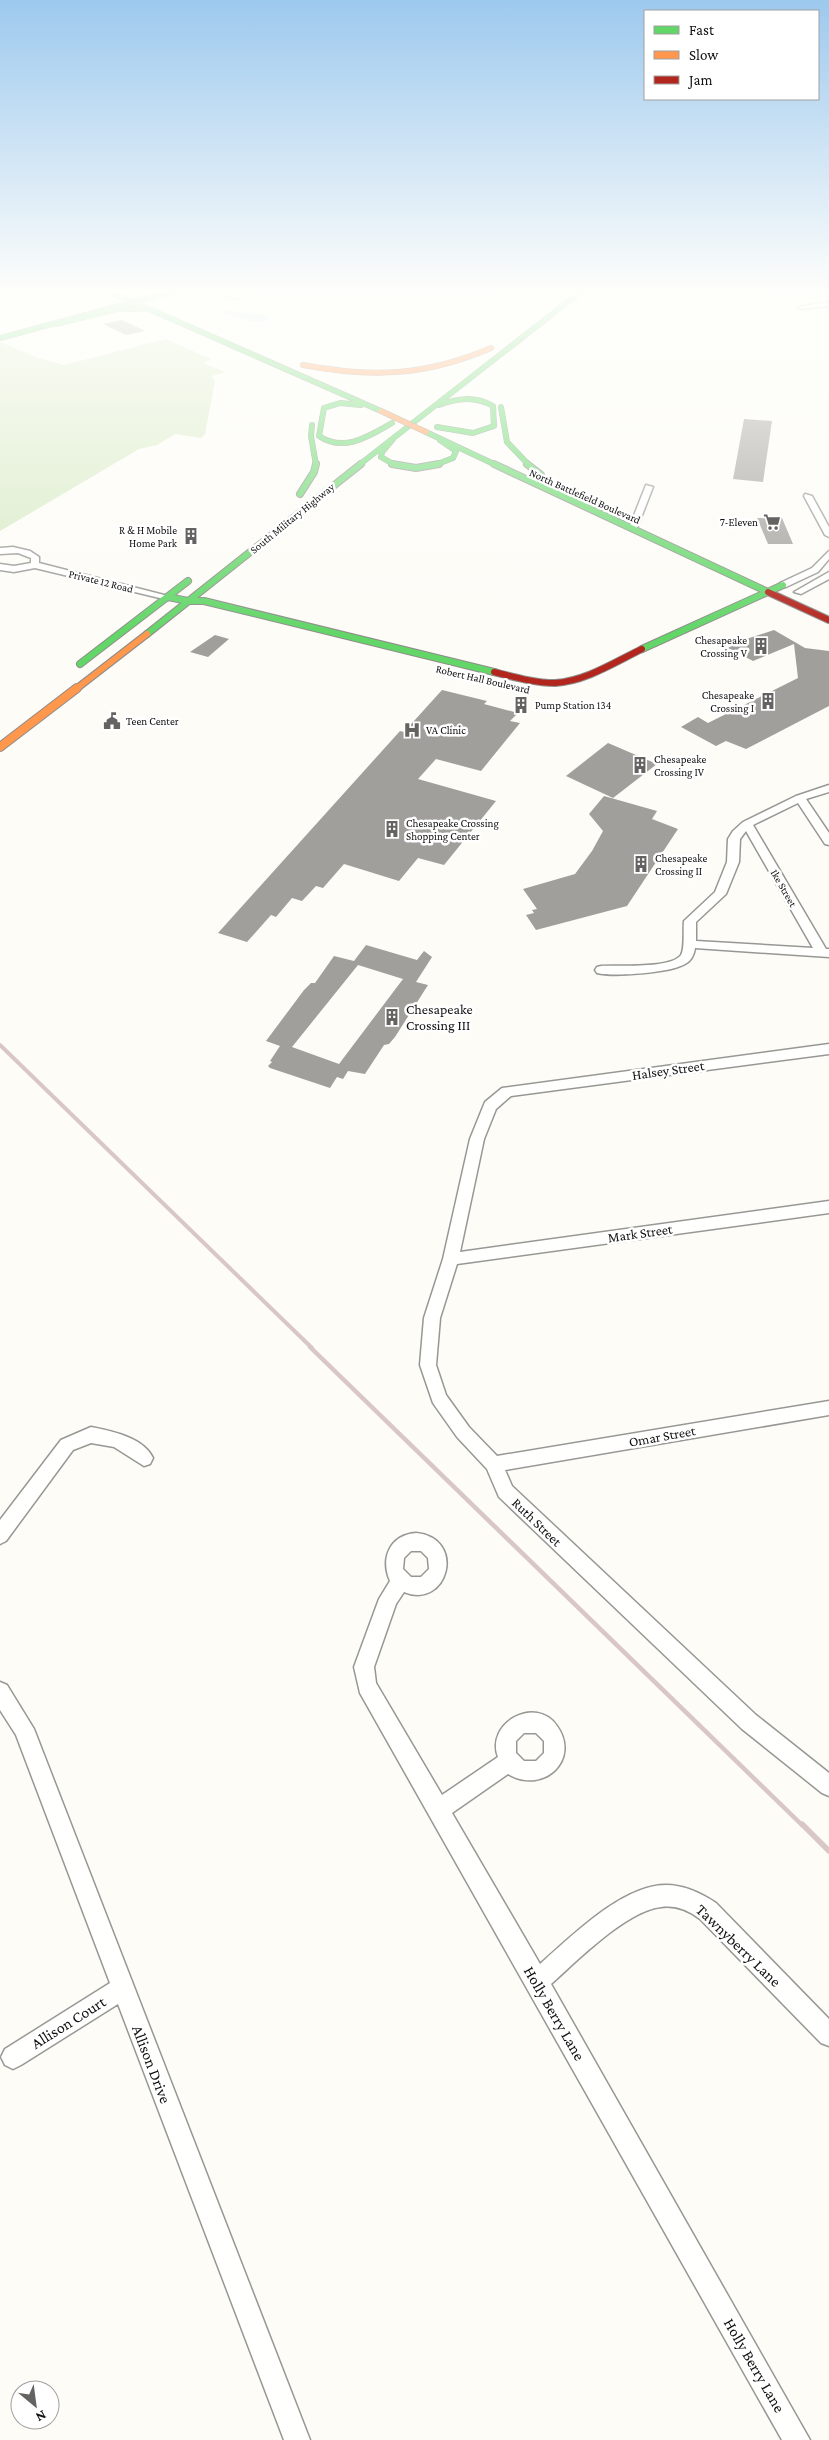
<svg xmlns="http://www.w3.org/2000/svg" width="829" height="2440" font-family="'Crimson Pro',serif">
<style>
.forest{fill:#d8eac5}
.water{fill:#cde8f7}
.building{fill:#a19f9c;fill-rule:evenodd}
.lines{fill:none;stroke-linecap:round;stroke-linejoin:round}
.street-casing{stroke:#979795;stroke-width:3}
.fast-far1-casing{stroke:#8e8d8b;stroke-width:6}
.fast-casing{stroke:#8e8d8b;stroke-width:8}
.slow-far2-casing{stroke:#8e8d8b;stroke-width:6}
.slow-far1-casing{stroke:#8e8d8b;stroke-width:8}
.slow-casing{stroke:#8e8d8b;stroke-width:10}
.jam-casing{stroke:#8e8d8b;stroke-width:8}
.street{fill:#fffffe;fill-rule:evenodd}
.fast-far1{stroke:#63d668;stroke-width:5}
.fast{stroke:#63d668;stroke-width:6}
.slow-far2{stroke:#ff974d;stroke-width:5}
.slow-far1{stroke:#ff974d;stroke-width:6}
.slow{stroke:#ff974d;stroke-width:8}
.jam{stroke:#b3261e;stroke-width:6}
.rail-far2{stroke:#d9c6c7;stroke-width:4}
.rail-far1{stroke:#d9c6c7;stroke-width:4.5}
.rail{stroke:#d9c6c7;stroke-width:5.5}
.slow-bridge-casing{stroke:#858482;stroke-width:6;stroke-linecap:butt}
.slow-bridge{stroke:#ff974d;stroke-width:5}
.labels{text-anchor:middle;stroke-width:5;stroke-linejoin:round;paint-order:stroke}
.far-street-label{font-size:11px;fill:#111;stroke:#fff}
.far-poi-label{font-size:11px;fill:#111;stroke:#fff;text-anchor:start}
.poi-label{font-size:14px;fill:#111;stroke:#fff;text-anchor:start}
.street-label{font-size:14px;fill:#111;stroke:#fff}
.near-street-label{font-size:16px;fill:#111;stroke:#fff}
</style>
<rect width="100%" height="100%" fill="#fdfcf7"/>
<path class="forest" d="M 166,339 L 211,359 L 203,363 L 226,372 L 212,376 L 215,381 L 205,434 L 201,438 L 175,434 L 157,445 L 139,449 L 0,531 L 0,342 L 38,358 L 64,365 Z"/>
<path class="water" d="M 219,310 L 265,315 L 268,320 C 257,325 230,316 219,310 Z"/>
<path class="building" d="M 122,320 L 145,331 L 126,335 L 103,324 Z
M 744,419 L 772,421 L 763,482 L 733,479 Z
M 757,518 L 782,518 L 793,544 L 768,544 Z
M 774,630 L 805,648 L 829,651 L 829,706 L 746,749 L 726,741 L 716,746 L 681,727 L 698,717 L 708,723 L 798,678 L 794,644 L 753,661 L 728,648 L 740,641 Z
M 215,635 L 229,639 L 208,657 L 190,652 Z
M 442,690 L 487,701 L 484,704 L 518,713 L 510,721 L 520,723 L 481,771 L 436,759 L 418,779 L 496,801 L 444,865 L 418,858 L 399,881 L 344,864 L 323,888 L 316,886 L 302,901 L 292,898 L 276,917 L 271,915 L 247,942 L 218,933 L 400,731 L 404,732 Z
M 608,743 L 657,764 L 613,798 L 566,776 Z
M 604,796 L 657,811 L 652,819 L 678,829 L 627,906 L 536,930 L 526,915 L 534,913 L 532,910 L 537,909 L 523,889 L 575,874 L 592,851 L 603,831 L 589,814 Z
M 366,945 L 417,960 L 424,951 L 432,957 L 416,982 L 428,985 L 395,1037 L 389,1044 L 384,1045 L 365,1074 L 348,1071 L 343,1079 L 337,1077 L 330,1088 L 270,1068 L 268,1066 L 272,1062 L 270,1061 L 280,1046 L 266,1041 L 304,990 L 311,983 L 315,983 L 334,956 L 354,961 ZM 358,965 L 403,979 L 339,1064 L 292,1047 Z"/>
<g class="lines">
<g class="street-casing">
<path id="street" d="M 194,290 L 239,295 L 246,290 L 254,290 L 240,299 Z
M 829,302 L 829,306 L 800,309 L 797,307 Z
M 646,485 L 653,487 L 637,528 L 630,530 L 629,528 Z
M 805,494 L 812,496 L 829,527 L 829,537 L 825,535 L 804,496 Z
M 13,547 L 30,551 L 39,557 L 39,563 L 172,597 L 168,600 L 35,568 L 14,572 L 0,570 L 0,564 L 14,566 L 31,563 L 31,558 L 18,553 L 0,554 L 0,548 Z
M 829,551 L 829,559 L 818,572 L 786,587 L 780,587 L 780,583 L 812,568 Z
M 829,572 L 829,579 L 801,594 L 794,592 Z
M 829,785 L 829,792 L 806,799 L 829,833 L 829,845 L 825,844 L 798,803 L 753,825 L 826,949 L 829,949 L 829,957 L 695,948 C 694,955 691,961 685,964 C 670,973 613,977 597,973 L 595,970 L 597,967 L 601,966 C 617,965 671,969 681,955 C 685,949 683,930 684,921 L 715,892 L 727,862 L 728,839 L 733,831 L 743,822 L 796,796 ZM 746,831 L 813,948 L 696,941 L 696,922 L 726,894 L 739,862 L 740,839 Z
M 829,1044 L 829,1054 L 511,1096 L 496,1109 L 484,1139 L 460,1252 L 829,1201 L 829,1213 L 457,1264 L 440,1318 L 436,1365 L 446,1395 L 469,1427 L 497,1456 L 829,1401 L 829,1415 L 505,1470 L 512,1486 L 756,1715 L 829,1773 L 829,1796 L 822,1793 L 742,1729 L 499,1497 L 487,1469 L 457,1437 L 433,1403 L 420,1365 L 424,1318 L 443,1259 L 470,1139 L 485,1102 L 502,1088 Z
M 91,1427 C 111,1431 143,1437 153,1458 L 150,1464 L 144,1466 L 114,1447 L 91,1443 L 73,1450 L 6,1541 L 0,1544 L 0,1520 L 61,1440 Z
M 416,1533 C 467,1538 448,1610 404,1592 L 396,1604 L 374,1667 L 376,1683 L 442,1795 L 498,1757 C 485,1723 536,1695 557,1726 C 581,1760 543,1795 508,1774 L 452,1813 L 540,1964 C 571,1937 622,1885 666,1885 C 684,1885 701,1893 716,1903 L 829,2019 L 829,2046 L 821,2043 L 700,1919 C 688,1910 676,1905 661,1907 C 626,1911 577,1961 551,1984 L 810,2440 L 782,2440 L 360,1693 L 354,1667 L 379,1599 L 390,1581 C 380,1558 390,1535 416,1533 ZM 411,1551 L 421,1551 L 428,1558 L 429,1569 L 421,1577 L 411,1577 L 403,1569 L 404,1558 ZM 524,1733 L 536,1733 L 544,1741 L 544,1753 L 536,1761 L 524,1761 L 516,1753 L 516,1741 Z
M 0,1682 L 7,1685 L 34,1729 L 310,2440 L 284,2440 L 118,2004 L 21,2065 L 13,2069 L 5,2065 L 1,2057 L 5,2049 L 110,1983 L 16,1735 L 0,1710 Z"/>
</g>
<g class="fast-far1-casing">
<path id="fast-far1" d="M 106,290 L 381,411
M 56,324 L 117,309 L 143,309
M 0,338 L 178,290
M 361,405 L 340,403 L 324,408 L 319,436 C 344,453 369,436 392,423
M 501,407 L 507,442 L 529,465
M 312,425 L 311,436 L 316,465
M 437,427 L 473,433 L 494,426 L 493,406 C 475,396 458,398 439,405
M 426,432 L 496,465
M 393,439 L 382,452 L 381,457 L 395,465
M 359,465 L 583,290
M 435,465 L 453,458 L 456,451 L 440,440"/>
</g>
<g class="fast-casing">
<path id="fast" d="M 392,464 L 416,468 L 439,464
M 494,464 L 768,592
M 527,464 L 541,475
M 300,494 L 314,472 L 316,464
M 168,597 L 188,601 L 204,601 L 494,672
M 147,634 L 361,464
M 642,649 L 783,585
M 80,664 L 188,581"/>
</g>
<g class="slow-far2-casing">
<path id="slow-far2" d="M 303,365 C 372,378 426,376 491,348"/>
</g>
<g class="slow-far1-casing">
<path id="slow-far1" d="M 76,689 L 147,634"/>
</g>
<g class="slow-casing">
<path id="slow" d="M 0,747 L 77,688"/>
</g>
<g class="jam-casing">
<path id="jam" d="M 768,592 L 829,620
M 494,672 C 514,677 535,683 555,683 C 586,681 615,662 642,649"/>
</g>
<use href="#street" class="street"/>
<use href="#fast-far1" class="fast-far1"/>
<use href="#fast" class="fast"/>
<use href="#slow-far2" class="slow-far2"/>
<use href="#slow-far1" class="slow-far1"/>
<use href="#slow" class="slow"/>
<use href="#jam" class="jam"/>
<path class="rail-far2" d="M 0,1045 L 312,1348"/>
<path class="rail-far1" d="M 310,1347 L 803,1826"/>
<path class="rail" d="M 802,1824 L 829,1851"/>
<g class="slow-bridge-casing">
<path id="slow-bridge" d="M 381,411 L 426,432"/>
</g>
<use href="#slow-bridge" class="slow-bridge"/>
</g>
<linearGradient id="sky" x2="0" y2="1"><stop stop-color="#9dc9ee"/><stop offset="0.46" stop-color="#fefefb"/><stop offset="1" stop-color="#fefefb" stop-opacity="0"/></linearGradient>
<rect width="829" height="632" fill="url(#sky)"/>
<defs>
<g id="supermarket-bare" transform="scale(1.35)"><path d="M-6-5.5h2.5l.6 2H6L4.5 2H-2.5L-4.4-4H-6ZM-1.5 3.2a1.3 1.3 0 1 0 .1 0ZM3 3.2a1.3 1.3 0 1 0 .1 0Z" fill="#646362" stroke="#fff" stroke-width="2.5" paint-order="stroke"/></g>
<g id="building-bare" transform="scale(1.35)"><path d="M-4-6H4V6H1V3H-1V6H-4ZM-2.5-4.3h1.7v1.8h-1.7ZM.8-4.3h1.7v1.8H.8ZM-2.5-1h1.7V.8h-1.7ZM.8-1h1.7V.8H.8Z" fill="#646362" stroke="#fff" stroke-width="2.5" paint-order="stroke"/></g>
<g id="civic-bare" transform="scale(1.35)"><path d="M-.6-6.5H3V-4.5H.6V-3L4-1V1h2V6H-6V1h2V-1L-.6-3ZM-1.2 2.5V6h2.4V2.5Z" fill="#646362" stroke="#fff" stroke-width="2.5" paint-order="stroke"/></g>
<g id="hospital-bare" transform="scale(1.35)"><path d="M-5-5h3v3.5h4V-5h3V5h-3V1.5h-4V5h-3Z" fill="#646362" stroke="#fff" stroke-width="2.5" paint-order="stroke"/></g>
</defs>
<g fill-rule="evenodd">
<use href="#supermarket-bare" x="772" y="522"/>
<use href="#building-bare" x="191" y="536"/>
<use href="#building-bare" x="761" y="646"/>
<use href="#building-bare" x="768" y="701"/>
<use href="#building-bare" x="521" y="705"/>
<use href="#civic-bare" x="112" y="721"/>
<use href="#hospital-bare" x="412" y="730"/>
<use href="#building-bare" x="640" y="765"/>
<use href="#building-bare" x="392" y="829"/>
<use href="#building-bare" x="641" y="864"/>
<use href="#building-bare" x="392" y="1017"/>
</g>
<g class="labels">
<g class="far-street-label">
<text transform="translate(585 496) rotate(24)" y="4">North Battlefield Boulevard</text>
<text transform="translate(292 518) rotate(-39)" y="4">South Military Highway</text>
<text transform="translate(101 581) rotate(14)" y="4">Private 12 Road</text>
<text transform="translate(483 679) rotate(13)" y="4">Robert Hall Boulevard</text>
<text transform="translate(784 888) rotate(60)" y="4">Ike Street</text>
</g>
<g class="far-poi-label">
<text x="758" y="526" text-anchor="end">7-Eleven</text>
<text x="177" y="534" text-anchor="end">R &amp; H Mobile<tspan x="177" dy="13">Home Park</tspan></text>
<text x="747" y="644" text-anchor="end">Chesapeake<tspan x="747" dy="13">Crossing V</tspan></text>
<text x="754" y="699" text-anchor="end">Chesapeake<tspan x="754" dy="13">Crossing I</tspan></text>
<text x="535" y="709">Pump Station 134</text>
<text x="126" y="725">Teen Center</text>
<text x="426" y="734">VA Clinic</text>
<text x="654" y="763">Chesapeake<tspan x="654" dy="13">Crossing IV</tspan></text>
<text x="406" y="827">Chesapeake Crossing<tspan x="406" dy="13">Shopping Center</tspan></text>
<text x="655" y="862">Chesapeake<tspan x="655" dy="13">Crossing II</tspan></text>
</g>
<g class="poi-label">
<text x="406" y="1014">Chesapeake<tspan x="406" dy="16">Crossing III</tspan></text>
</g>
<g class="street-label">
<text transform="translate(668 1070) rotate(-8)" y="5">Halsey Street</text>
<text transform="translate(640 1233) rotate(-8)" y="5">Mark Street</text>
<text transform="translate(662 1436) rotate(-10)" y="5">Omar Street</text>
<text transform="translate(537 1522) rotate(44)" y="5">Ruth Street</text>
</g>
<g class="near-street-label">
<text transform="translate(739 1945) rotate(44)" y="6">Tawnyberry Lane</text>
<text transform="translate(555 2013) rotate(60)" y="6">Holly Berry Lane</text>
<text transform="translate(68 2022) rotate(-32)" y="6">Allison Court</text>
<text transform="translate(152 2064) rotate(69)" y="6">Allison Drive</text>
<text transform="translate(755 2365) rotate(60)" y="6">Holly Berry Lane</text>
</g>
</g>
<rect x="644" y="10" width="175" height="90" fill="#ffffff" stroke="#a0a0a0"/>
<rect x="654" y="26" width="25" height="8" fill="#63d668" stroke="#a0a0a0"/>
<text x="689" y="35" font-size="15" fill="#111111">Fast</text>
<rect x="654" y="51" width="25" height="8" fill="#ff974d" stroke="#a0a0a0"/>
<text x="689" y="60" font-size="15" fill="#111111">Slow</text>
<rect x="654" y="76" width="25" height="8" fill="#b3261e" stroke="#a0a0a0"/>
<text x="689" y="85" font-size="15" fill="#111111">Jam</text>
<g transform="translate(35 2405) rotate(151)"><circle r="24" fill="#ffffff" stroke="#a0a0a0"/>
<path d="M0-4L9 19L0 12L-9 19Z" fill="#646362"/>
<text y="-8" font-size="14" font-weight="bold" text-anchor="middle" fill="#111111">N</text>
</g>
</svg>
